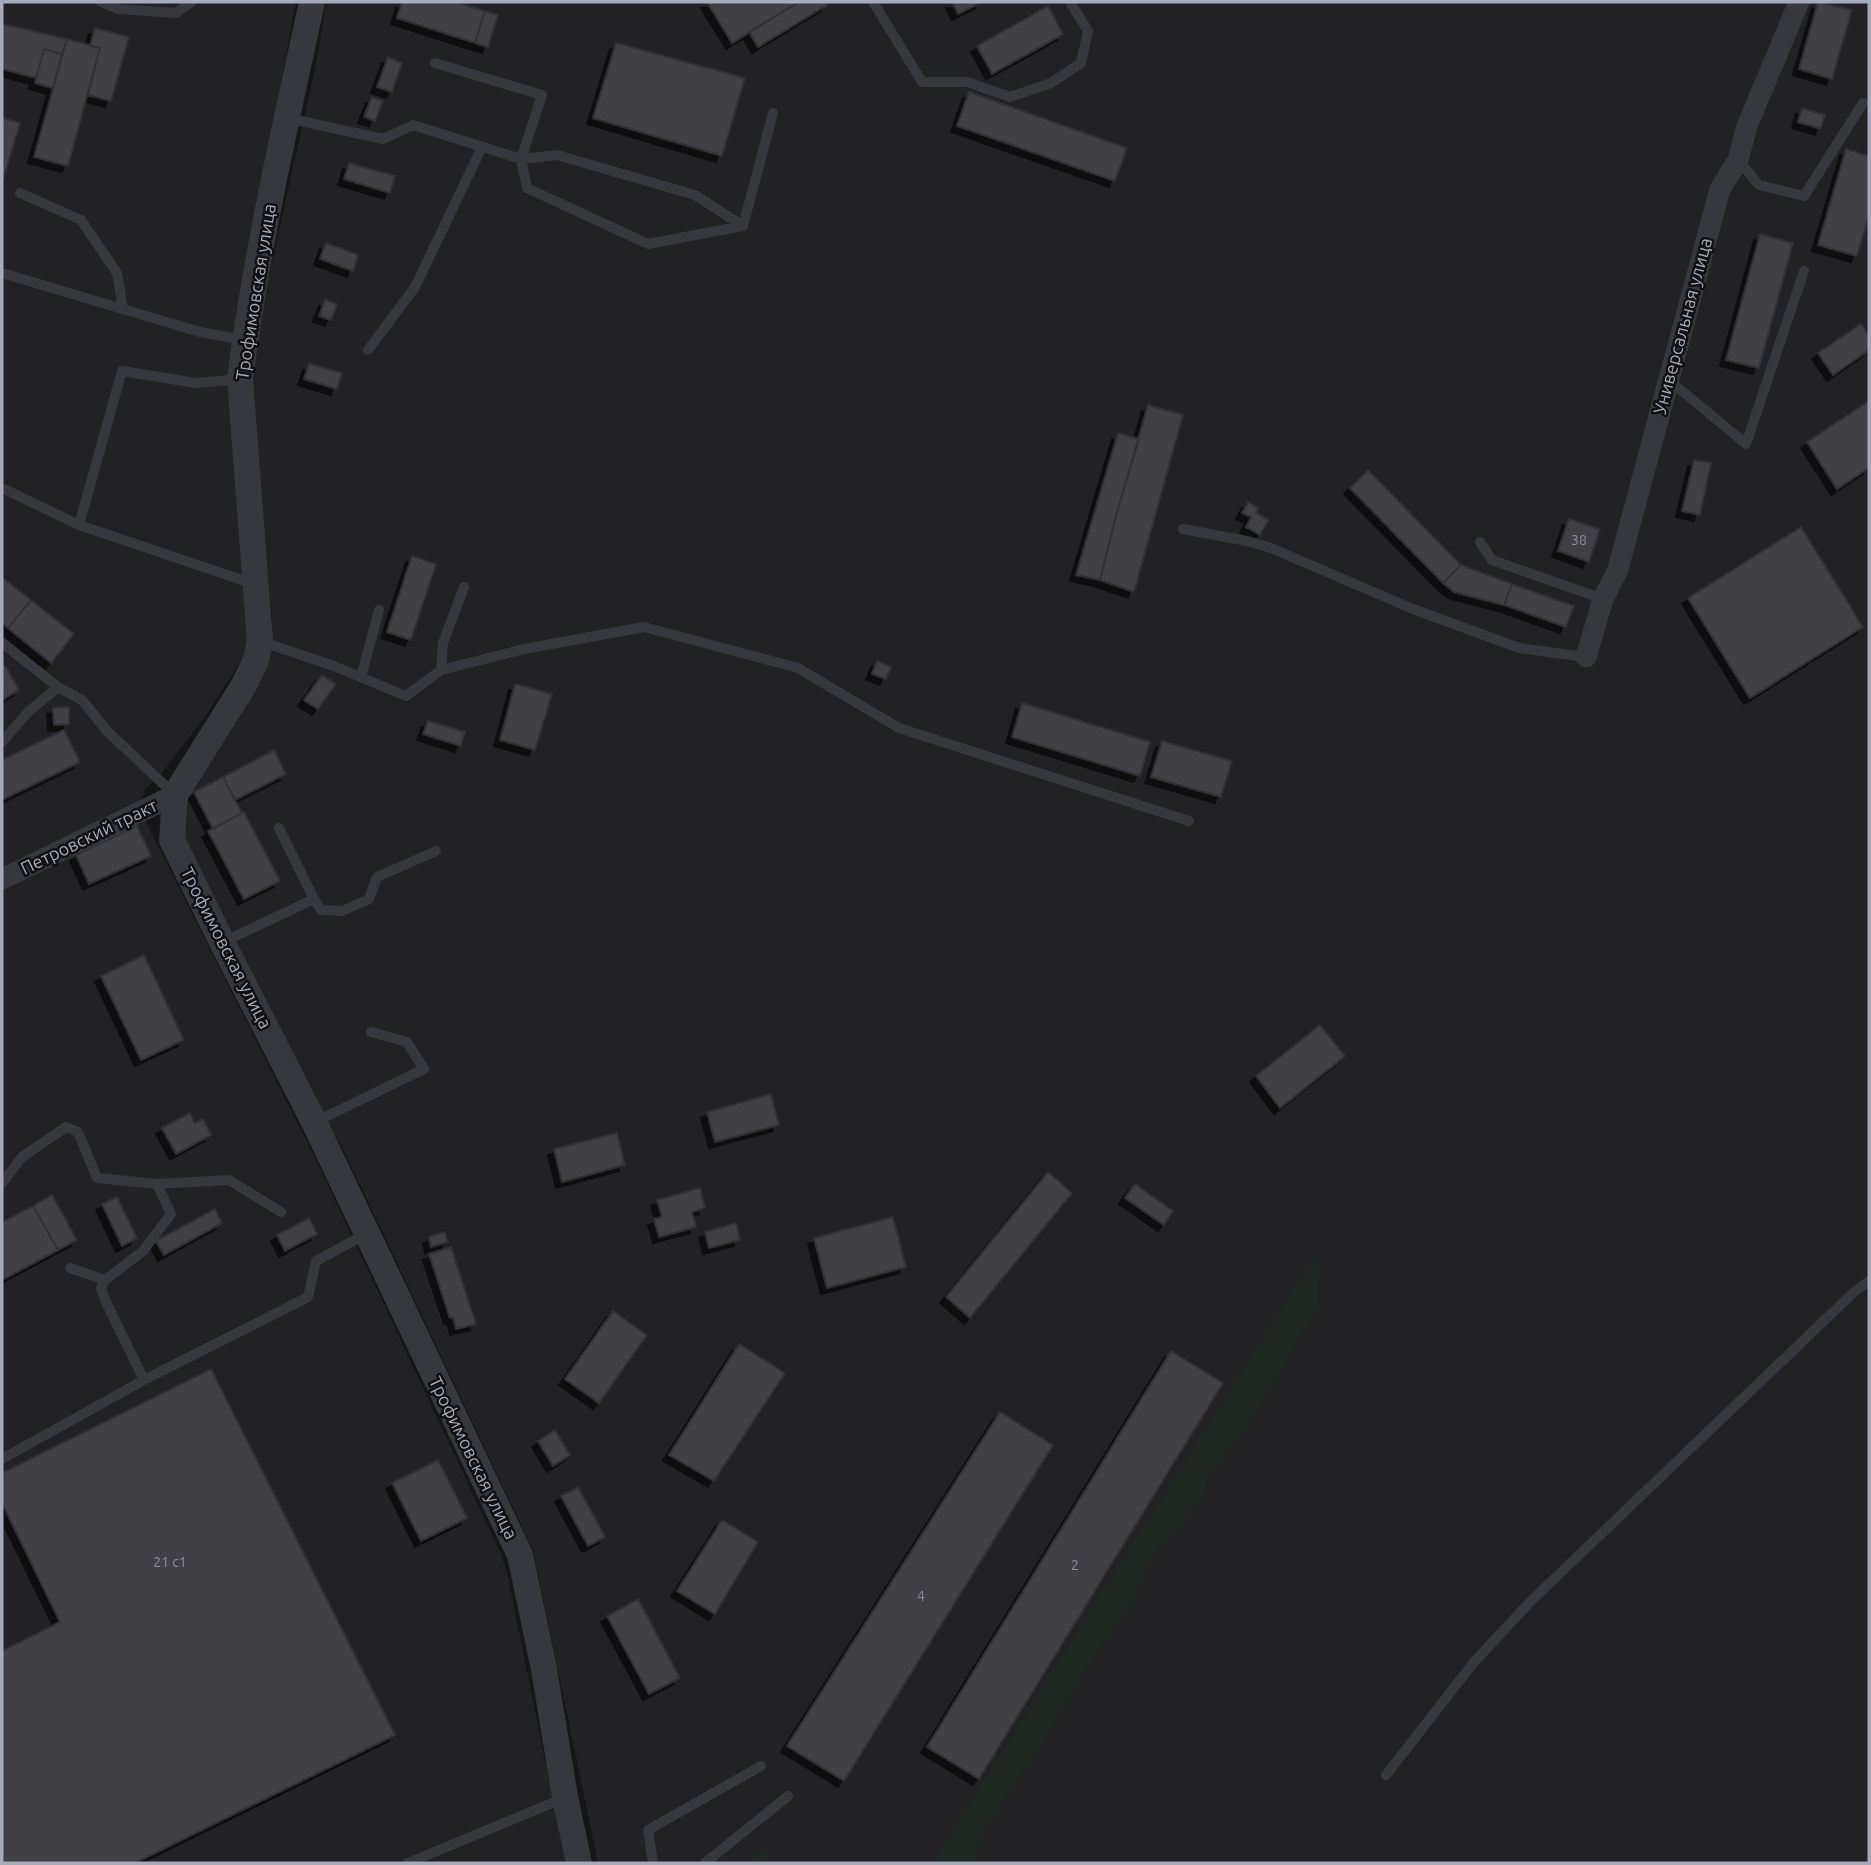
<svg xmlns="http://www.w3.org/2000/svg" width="1871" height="1865" font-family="Ubuntu,sans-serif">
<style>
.built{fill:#222225}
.green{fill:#1e2720}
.building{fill:#404045;stroke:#303034;stroke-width:2;filter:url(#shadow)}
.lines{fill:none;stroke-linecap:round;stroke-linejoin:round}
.service{stroke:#37373e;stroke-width:10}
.minor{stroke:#37373e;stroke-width:21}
.tertiary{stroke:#37373e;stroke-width:26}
.labels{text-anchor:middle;stroke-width:5;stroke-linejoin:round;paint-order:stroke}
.number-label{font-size:14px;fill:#8d909c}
.street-label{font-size:18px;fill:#a7abb9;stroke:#111113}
</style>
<defs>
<filter id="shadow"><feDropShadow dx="-6" dy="6" stdDeviation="0" flood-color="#0009"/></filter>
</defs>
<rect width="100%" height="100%" fill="#161618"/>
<path class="built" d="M 2,2 L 296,2 L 231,354 L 249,648 L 209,711 L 159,777 L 145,789 L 139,808 L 319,1166 L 500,1552 L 507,1573 L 566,1863 L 2,1863 Z
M 326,2 L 1869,2 L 1869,1863 L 598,1863 L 533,1550 L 344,1151 L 172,840 L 175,795 L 268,657 L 272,620 L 251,379 L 263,303 L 317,59 Z"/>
<path class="green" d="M 1316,1253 L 1318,1307 L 1238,1441 L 1210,1470 L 1200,1503 L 1164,1541 L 1144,1569 L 1131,1605 L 1073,1688 L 1038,1751 L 988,1823 L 970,1863 L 932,1863 Z
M 764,1850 L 769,1852 L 771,1858 L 767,1863 L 749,1863 L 756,1854 Z"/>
<path class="building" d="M 402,2 L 456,2 L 485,11 L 475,43 L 397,18 Z
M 707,2 L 799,2 L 732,43 Z
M 799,2 L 824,2 L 827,5 L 758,47 L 749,32 Z
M 952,2 L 982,2 L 958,14 Z
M 1818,2 L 1852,10 L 1832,79 L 1799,69 Z
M 1048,6 L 1063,34 L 992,74 L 977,46 Z
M 485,11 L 498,15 L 488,47 L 475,43 Z
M 2,24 L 67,39 L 62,54 L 44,49 L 36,78 L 2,69 Z
M 95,28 L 129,37 L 111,101 L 88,95 L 100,48 L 90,46 Z
M 67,39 L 100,48 L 68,166 L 34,157 Z
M 616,43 L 745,78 L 722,156 L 593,118 Z
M 44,49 L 62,54 L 53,88 L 35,83 Z
M 388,57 L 402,63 L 392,92 L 377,87 Z
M 969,92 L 1127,148 L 1115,181 L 957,126 Z
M 372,97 L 383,101 L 375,121 L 364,117 Z
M 1802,108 L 1825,115 L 1821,129 L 1798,122 Z
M 2,118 L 20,123 L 2,183 Z
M 1846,149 L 1869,156 L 1869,215 L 1857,256 L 1818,245 Z
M 349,163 L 395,176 L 390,193 L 344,179 Z
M 1760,234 L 1793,243 L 1759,368 L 1726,360 Z
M 326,243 L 358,255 L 353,271 L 320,259 Z
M 325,300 L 337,304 L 331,320 L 319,316 Z
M 1861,324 L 1869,336 L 1869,350 L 1833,375 L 1818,353 Z
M 309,364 L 342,373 L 337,389 L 304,379 Z
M 1869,401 L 1869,468 L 1837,489 L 1807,442 Z
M 1148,405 L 1183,415 L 1134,592 L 1100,580 L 1116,516 Z
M 1118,433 L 1139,439 L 1116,516 L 1100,580 L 1076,575 Z
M 1694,460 L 1711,463 L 1700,515 L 1682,511 Z
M 1368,470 L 1461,565 L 1443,583 L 1350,488 Z
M 1248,502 L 1258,508 L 1256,513 L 1269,520 L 1260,535 L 1246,527 L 1251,517 L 1242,513 Z
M 1569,519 L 1600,529 L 1589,562 L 1558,551 Z
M 1801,527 L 1863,627 L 1750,698 L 1688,598 Z
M 412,556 L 436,564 L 411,640 L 387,632 Z
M 1461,565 L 1512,584 L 1504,605 L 1454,592 L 1443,583 Z
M 2,577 L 31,600 L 8,628 L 2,623 Z
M 1512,584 L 1574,606 L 1566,627 L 1504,605 Z
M 31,600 L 74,634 L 51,663 L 8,628 Z
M 877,661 L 891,667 L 886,679 L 872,674 Z
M 2,663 L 6,667 L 19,690 L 2,700 Z
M 322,675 L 336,684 L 318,709 L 304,700 Z
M 515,684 L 552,694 L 535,750 L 500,740 Z
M 1022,703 L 1150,742 L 1140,776 L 1012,737 Z
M 69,707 L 69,724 L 54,725 L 53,708 Z
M 428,721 L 465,732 L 461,746 L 423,734 Z
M 64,730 L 80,762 L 4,799 L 2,794 L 2,760 Z
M 1162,741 L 1232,761 L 1221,797 L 1151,777 Z
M 274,750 L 286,774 L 235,800 L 223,777 Z
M 223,777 L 242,813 L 213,829 L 194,792 Z
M 244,812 L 280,881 L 244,899 L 208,831 Z
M 137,826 L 151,856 L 89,884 L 76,855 Z
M 144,955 L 184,1040 L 141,1060 L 101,976 Z
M 1320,1025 L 1345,1056 L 1280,1108 L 1256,1076 Z
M 771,1094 L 779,1125 L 715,1142 L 707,1112 Z
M 190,1113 L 195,1123 L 203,1119 L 211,1135 L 176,1154 L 162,1128 Z
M 617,1133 L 625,1165 L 562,1182 L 554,1149 Z
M 1048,1172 L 1072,1193 L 970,1318 L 946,1297 Z
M 1135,1184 L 1173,1211 L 1164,1225 L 1125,1198 Z
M 700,1188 L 705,1208 L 692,1212 L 696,1227 L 659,1237 L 654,1219 L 662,1217 L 657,1200 Z
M 52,1195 L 77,1240 L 58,1250 L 33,1206 Z
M 117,1197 L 137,1238 L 122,1246 L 102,1204 Z
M 33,1206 L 58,1250 L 2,1280 L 2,1222 Z
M 215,1209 L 222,1223 L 164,1255 L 156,1241 Z
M 893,1217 L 906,1267 L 827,1288 L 814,1238 Z
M 309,1218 L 317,1234 L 285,1251 L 277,1235 Z
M 736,1223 L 740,1240 L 709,1248 L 705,1232 Z
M 445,1232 L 448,1242 L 431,1247 L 429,1237 Z
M 451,1247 L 476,1324 L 456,1329 L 453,1317 L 450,1318 L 429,1254 Z
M 613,1311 L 647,1335 L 599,1403 L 565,1379 Z
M 739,1344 L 785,1373 L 714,1481 L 669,1455 Z
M 1171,1351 L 1223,1383 L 979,1779 L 927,1747 Z
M 211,1369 L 395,1735 L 135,1863 L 2,1863 L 2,1651 L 60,1622 L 2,1503 L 2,1473 Z
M 1000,1412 L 1053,1445 L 844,1781 L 787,1746 Z
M 555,1430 L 570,1455 L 553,1466 L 538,1441 Z
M 438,1460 L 467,1518 L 421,1541 L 392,1483 Z
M 578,1487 L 605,1537 L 588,1546 L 561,1496 Z
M 722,1520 L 758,1542 L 715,1614 L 677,1591 Z
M 638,1599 L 680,1678 L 649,1694 L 607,1616 Z"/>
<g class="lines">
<path class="service" d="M 101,2 L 118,9 L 176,13 L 191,2
M 873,2 L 922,82 L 967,82 L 1010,97 L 1051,83 L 1081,63 L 1088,31 L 1070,2
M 435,63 L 542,95 L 521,159 L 527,188 L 648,244 L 743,226 L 773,113
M 287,118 L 383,139 L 413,125 L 521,159 L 557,155 L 695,195 L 743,226
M 1738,160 L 1759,185 L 1804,196 L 1863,103
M 20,193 L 81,220 L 117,273 L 123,309
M 2,273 L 200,332 L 245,340
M 368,350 L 415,287 L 482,147
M 1670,381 L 1746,444 L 1804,271
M 2,488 L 79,525 L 254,584
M 79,525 L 122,371 L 196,383 L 240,379
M 1183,529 L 1247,541 L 1271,548 L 1413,609 L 1519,648 L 1586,657
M 1480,542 L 1492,560 L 1603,599
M 260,641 L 334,666 L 406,696 L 441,670 L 524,649 L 644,627 L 798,668 L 899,728 L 1189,821
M 2,643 L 58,687
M 441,670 L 443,643 L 464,587
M 361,677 L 379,610
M 2,742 L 28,712 L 58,687 L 82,700 L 107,731 L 174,794
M 314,899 L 321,910 L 342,911 L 369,899 L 377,877 L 436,851
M 223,942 L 314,899 L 279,828
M 315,1122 L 424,1069 L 407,1042 L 371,1032
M 2,1183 L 22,1157 L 66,1127 L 78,1132 L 97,1178 L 157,1184 L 171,1214 L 143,1251 L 105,1280 L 70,1268
M 157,1184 L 229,1180 L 281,1212
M 105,1280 L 101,1288 L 106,1302 L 144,1380 L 308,1297 L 316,1261 L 366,1234
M 2,1459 L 144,1380
M 1386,1775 L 1474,1662 L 1531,1601 L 1854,1292 L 1869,1281
M 408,1863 L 564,1798
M 653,1863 L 648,1830 L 761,1766
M 705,1863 L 788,1796"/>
<path class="minor" d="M 1586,657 L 1603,599 L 1618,569 L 1720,189 L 1738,160 L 1747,126 L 1799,2
M 2,879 L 175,795"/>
<path class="tertiary" d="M 312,2 C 285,127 256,252 240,379 L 260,641 L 256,660 L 244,685 L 175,795 L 172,840 L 222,942 L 314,1122 L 520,1555 L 544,1669 L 565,1797 L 579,1863"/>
</g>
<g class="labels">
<g class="number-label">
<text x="1579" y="545">38</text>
<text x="170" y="1567">21 с1</text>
<text x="1075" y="1570">2</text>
<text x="921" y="1601">4</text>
</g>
<g class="street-label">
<text transform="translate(256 292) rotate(-81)" y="6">Трофимовская улица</text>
<text transform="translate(1683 326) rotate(-75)" y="6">Универсальная улица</text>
<text transform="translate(89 837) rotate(-26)" y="6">Петровский тракт</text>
<text transform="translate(226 948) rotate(63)" y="6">Трофимовская улица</text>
<text transform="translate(473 1458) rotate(64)" y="6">Трофимовская улица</text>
</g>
</g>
<rect width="1871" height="1865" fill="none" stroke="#a7abb9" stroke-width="7"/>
</svg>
